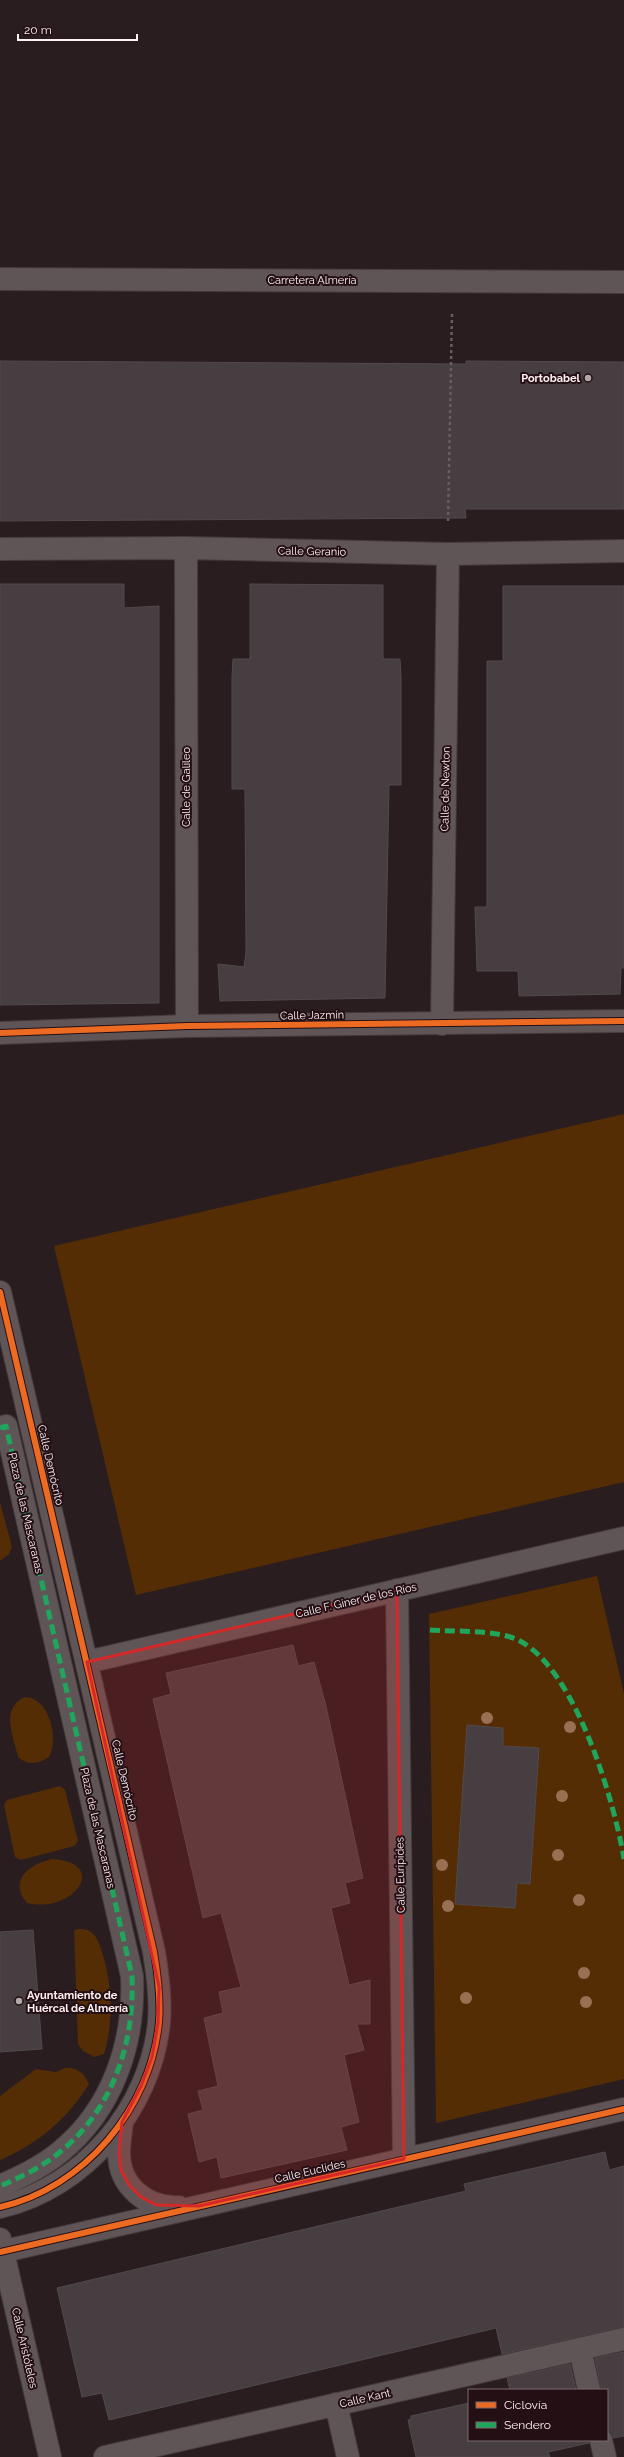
<svg xmlns="http://www.w3.org/2000/svg" width="624" height="2457" font-family="Raleway,sans-serif">
<style>
.green{fill:#542d05;fill-rule:evenodd}
.building{fill:#463e41;stroke:#53494c}
.lines{fill:none;stroke-linecap:round;stroke-linejoin:round}
.pedestrian-casing{stroke:#443b3c;stroke-width:24}
.minor-casing{stroke:#443b3c;stroke-width:24}
.tertiary-casing{stroke:#443b3c;stroke-width:24}
.secondary-casing{stroke:#443b3c;stroke-width:24}
.path{stroke:#665e60;stroke-width:2.5;stroke-dasharray:3 3;stroke-linecap:butt}
.pedestrian{stroke:#5f5557;stroke-width:22}
.minor{stroke:#5f5557;stroke-width:22}
.tertiary{stroke:#5f5557;stroke-width:22}
.secondary{stroke:#5f5557;stroke-width:22}
.quiet{stroke:#20a55d;stroke-width:5;stroke-dasharray:10 5;stroke-linecap:butt}
.cycleway-casing{stroke:#240f14;stroke-width:8}
.cycleway{stroke:#ed6a23;stroke-width:6}
.tree{fill:#9a7054}
.marked{fill:#d62828;fill-opacity:0.2;stroke:#d62828;stroke-width:3;stroke-linejoin:round}
.poi-dot{fill:#b3a7a9;stroke:#240f14;stroke-width:1.5}
.labels{text-anchor:middle;stroke-width:4;stroke-linejoin:round;paint-order:stroke}
.street-label{font-size:11px;fill:#fef1f3;stroke:#240f14}
.poi-label{font-size:11px;font-weight:bold;fill:#fef1f3;stroke:#240f14;text-anchor:end}
</style>
<rect width="100%" height="100%" fill="#291d20"/>
<path class="green" d="M 624,1114 L 624,1482 L 136,1595 L 54,1246 Z
M 0,1502 L 12,1547 L 9,1554 L 0,1561 Z
M 597,1576 L 624,1694 L 624,2079 L 436,2123 L 429,1614 ZM 467,1725 L 503,1728 L 503,1746 L 539,1748 L 530,1884 L 517,1883 L 515,1908 L 455,1904 Z
M 25,1697 C 50,1698 59,1739 49,1757 C 38,1764 28,1766 18,1757 C 13,1735 0,1708 25,1697 Z
M 60,1786 L 65,1790 L 78,1841 L 74,1846 L 21,1860 L 15,1857 L 4,1805 L 7,1800 Z
M 52,1859 C 111,1863 73,1914 27,1903 C 8,1881 29,1864 52,1859 Z
M 79,1929 C 88,1929 92,1931 97,1939 C 112,1972 115,2020 104,2054 L 94,2057 L 83,2051 L 78,2044 L 74,1930 Z
M 65,2068 C 78,2067 84,2073 89,2084 C 67,2119 38,2144 0,2160 L 0,2096 L 36,2069 L 56,2072 Z"/>
<path class="building" d="M 0,361 L 466,364 L 466,361 L 624,362 L 624,509 L 465,509 L 466,518 L 0,521 Z
M 0,584 L 124,584 L 124,608 L 159,606 L 159,1003 L 0,1005 Z
M 250,584 L 383,585 L 383,659 L 400,659 L 401,677 L 401,785 L 389,785 L 385,998 L 220,1001 L 218,964 L 244,967 L 246,952 L 245,789 L 232,789 L 232,677 L 233,659 L 250,659 Z
M 503,586 L 624,586 L 624,968 L 621,968 L 620,994 L 519,996 L 518,971 L 477,971 L 475,907 L 487,907 L 487,661 L 503,661 Z
M 293,1645 L 298,1666 L 314,1662 L 326,1706 L 363,1878 L 345,1883 L 350,1903 L 331,1908 L 349,1985 L 370,1980 L 370,2024 L 357,2024 L 364,2050 L 344,2055 L 359,2122 L 341,2127 L 347,2150 L 221,2178 L 217,2157 L 199,2162 L 188,2114 L 203,2110 L 198,2091 L 218,2086 L 204,2018 L 223,2013 L 219,1992 L 241,1987 L 221,1913 L 203,1918 L 153,1699 L 171,1694 L 166,1673 Z
M 467,1725 L 503,1728 L 503,1746 L 539,1748 L 530,1884 L 517,1883 L 515,1908 L 455,1904 Z
M 33,1930 L 42,2049 L 0,2052 L 0,1932 Z
M 605,2152 L 609,2170 L 624,2166 L 624,2327 L 502,2354 L 496,2328 L 109,2420 L 102,2393 L 82,2397 L 57,2288 L 466,2191 L 464,2184 Z
M 624,2352 L 624,2436 L 613,2438 L 607,2429 L 607,2390 L 601,2390 L 595,2358 Z
M 570,2364 L 576,2390 L 510,2390 L 507,2378 Z
M 469,2403 L 469,2440 L 589,2440 L 589,2443 L 548,2452 L 550,2457 L 416,2457 L 408,2420 L 411,2419 L 411,2416 Z"/>
<g class="lines">
<g class="pedestrian-casing">
<path id="pedestrian" d="M 0,1428 L 6,1426 L 132,1976 C 135,2042 113,2109 60,2152 C 42,2167 21,2177 0,2186"/>
</g>
<g class="minor-casing">
<path id="minor" d="M 186,548 L 187,1026
M 0,549 L 186,548 L 448,554 L 624,551
M 442,1024 L 448,554
M 397,1590 L 404,2159
M 87,1662 L 624,1538
M 122,2122 C 121,2132 119,2143 119,2153 C 119,2186 147,2209 179,2207
M 0,2252 L 624,2109
M 580,2349 L 589,2390
M 336,2404 L 348,2457
M 601,2440 L 605,2457
M 105,2457 L 624,2339"/>
</g>
<g class="tertiary-casing">
<path id="tertiary" d="M 0,1033 L 187,1026 L 624,1021
M 0,1292 L 154,1952 C 158,1976 161,1998 159,2022 C 151,2108 84,2188 0,2207
M 0,2239 L 50,2457"/>
</g>
<g class="secondary-casing">
<path id="secondary" d="M 0,279 L 624,282"/>
</g>
<path class="path" d="M 448,521 L 452,313"/>
<use href="#pedestrian" class="pedestrian"/>
<use href="#minor" class="minor"/>
<use href="#tertiary" class="tertiary"/>
<use href="#secondary" class="secondary"/>
<path class="quiet" d="M 0,1428 L 6,1426 L 132,1976 C 135,2042 113,2109 60,2152 C 42,2167 21,2177 0,2186
M 430,1630 C 455,1632 498,1629 520,1641 C 576,1671 614,1800 624,1859"/>
<g class="cycleway-casing">
<path id="cycleway" d="M 0,1033 L 187,1026 L 624,1021
M 0,1292 L 154,1952 C 158,1976 161,1998 159,2022 C 151,2108 84,2188 0,2207
M 0,2252 L 624,2109"/>
</g>
<use href="#cycleway" class="cycleway"/>
</g>
<g class="tree">
<circle cx="487" cy="1718" r="6"/>
<circle cx="570" cy="1727" r="6"/>
<circle cx="562" cy="1796" r="6"/>
<circle cx="558" cy="1855" r="6"/>
<circle cx="442" cy="1865" r="6"/>
<circle cx="579" cy="1900" r="6"/>
<circle cx="448" cy="1906" r="6"/>
<circle cx="584" cy="1973" r="6"/>
<circle cx="466" cy="1998" r="6"/>
<circle cx="586" cy="2002" r="6"/>
</g>
<path class="marked" d="M 397,1590 L 404,2159 L 199,2206 L 156,2205 L 141,2197 L 129,2185 L 121,2170 L 119,2153 L 122,2122 L 141,2086 L 152,2057 L 158,2023 L 159,1987 L 87,1662 Z"/>
<g class="poi-dot">
<circle cx="588" cy="378" r="4"/>
<circle cx="19" cy="2001" r="4"/>
</g>
<g class="labels">
<g class="street-label">
<text x="312" y="284">Carretera Almería</text>
<text transform="translate(312 551) rotate(1)" y="4">Calle Geranio</text>
<text transform="translate(186 787) rotate(-90)" y="4">Calle de Galileo</text>
<text transform="translate(445 789) rotate(-89)" y="4">Calle de Newton</text>
<text transform="translate(312 1015) rotate(-1)" y="4">Calle Jazmín</text>
<text transform="translate(51 1465) rotate(77)" y="4">Calle Demócrito</text>
<text transform="translate(26 1513) rotate(77)" y="4">Plaza de las Mascaranas</text>
<text transform="translate(356 1600) rotate(-13)" y="4">Calle F. Giner de los Ríos</text>
<text transform="translate(125 1780) rotate(77)" y="4">Calle Demócrito</text>
<text transform="translate(98 1828) rotate(77)" y="4">Plaza de las Mascaranas</text>
<text transform="translate(400 1875) rotate(-91)" y="4">Calle Euripides</text>
<text transform="translate(310 2171) rotate(-13)" y="4">Calle Euclides</text>
<text transform="translate(25 2348) rotate(77)" y="4">Calle Aristóteles</text>
<text transform="translate(365 2398) rotate(-13)" y="4">Calle Kant</text>
</g>
<g class="poi-label">
<text x="580" y="382">Portobabel</text>
<text x="27" y="1999" text-anchor="start">Ayuntamiento de<tspan x="27" dy="13">Huércal de Almería</tspan></text>
</g>
</g>
<rect x="468" y="2389" width="140" height="52" fill="#240f14" stroke="#7b696d"/>
<rect x="476" y="2402" width="20" height="6" fill="#ed6a23" stroke="#7b696d"/>
<text x="504" y="2409" font-size="12" fill="#fef1f3">Ciclovía</text>
<rect x="476" y="2422" width="20" height="6" fill="#20a55d" stroke="#7b696d"/>
<text x="504" y="2429" font-size="12" fill="#fef1f3">Sendero</text>
<path d="M18 34v6h119v-6" fill="none" stroke="#fef1f3" stroke-width="2"/>
<text x="24" y="34" font-size="12" fill="#fef1f3" stroke="#240f14" stroke-width="3" paint-order="stroke">20 m</text>
</svg>
